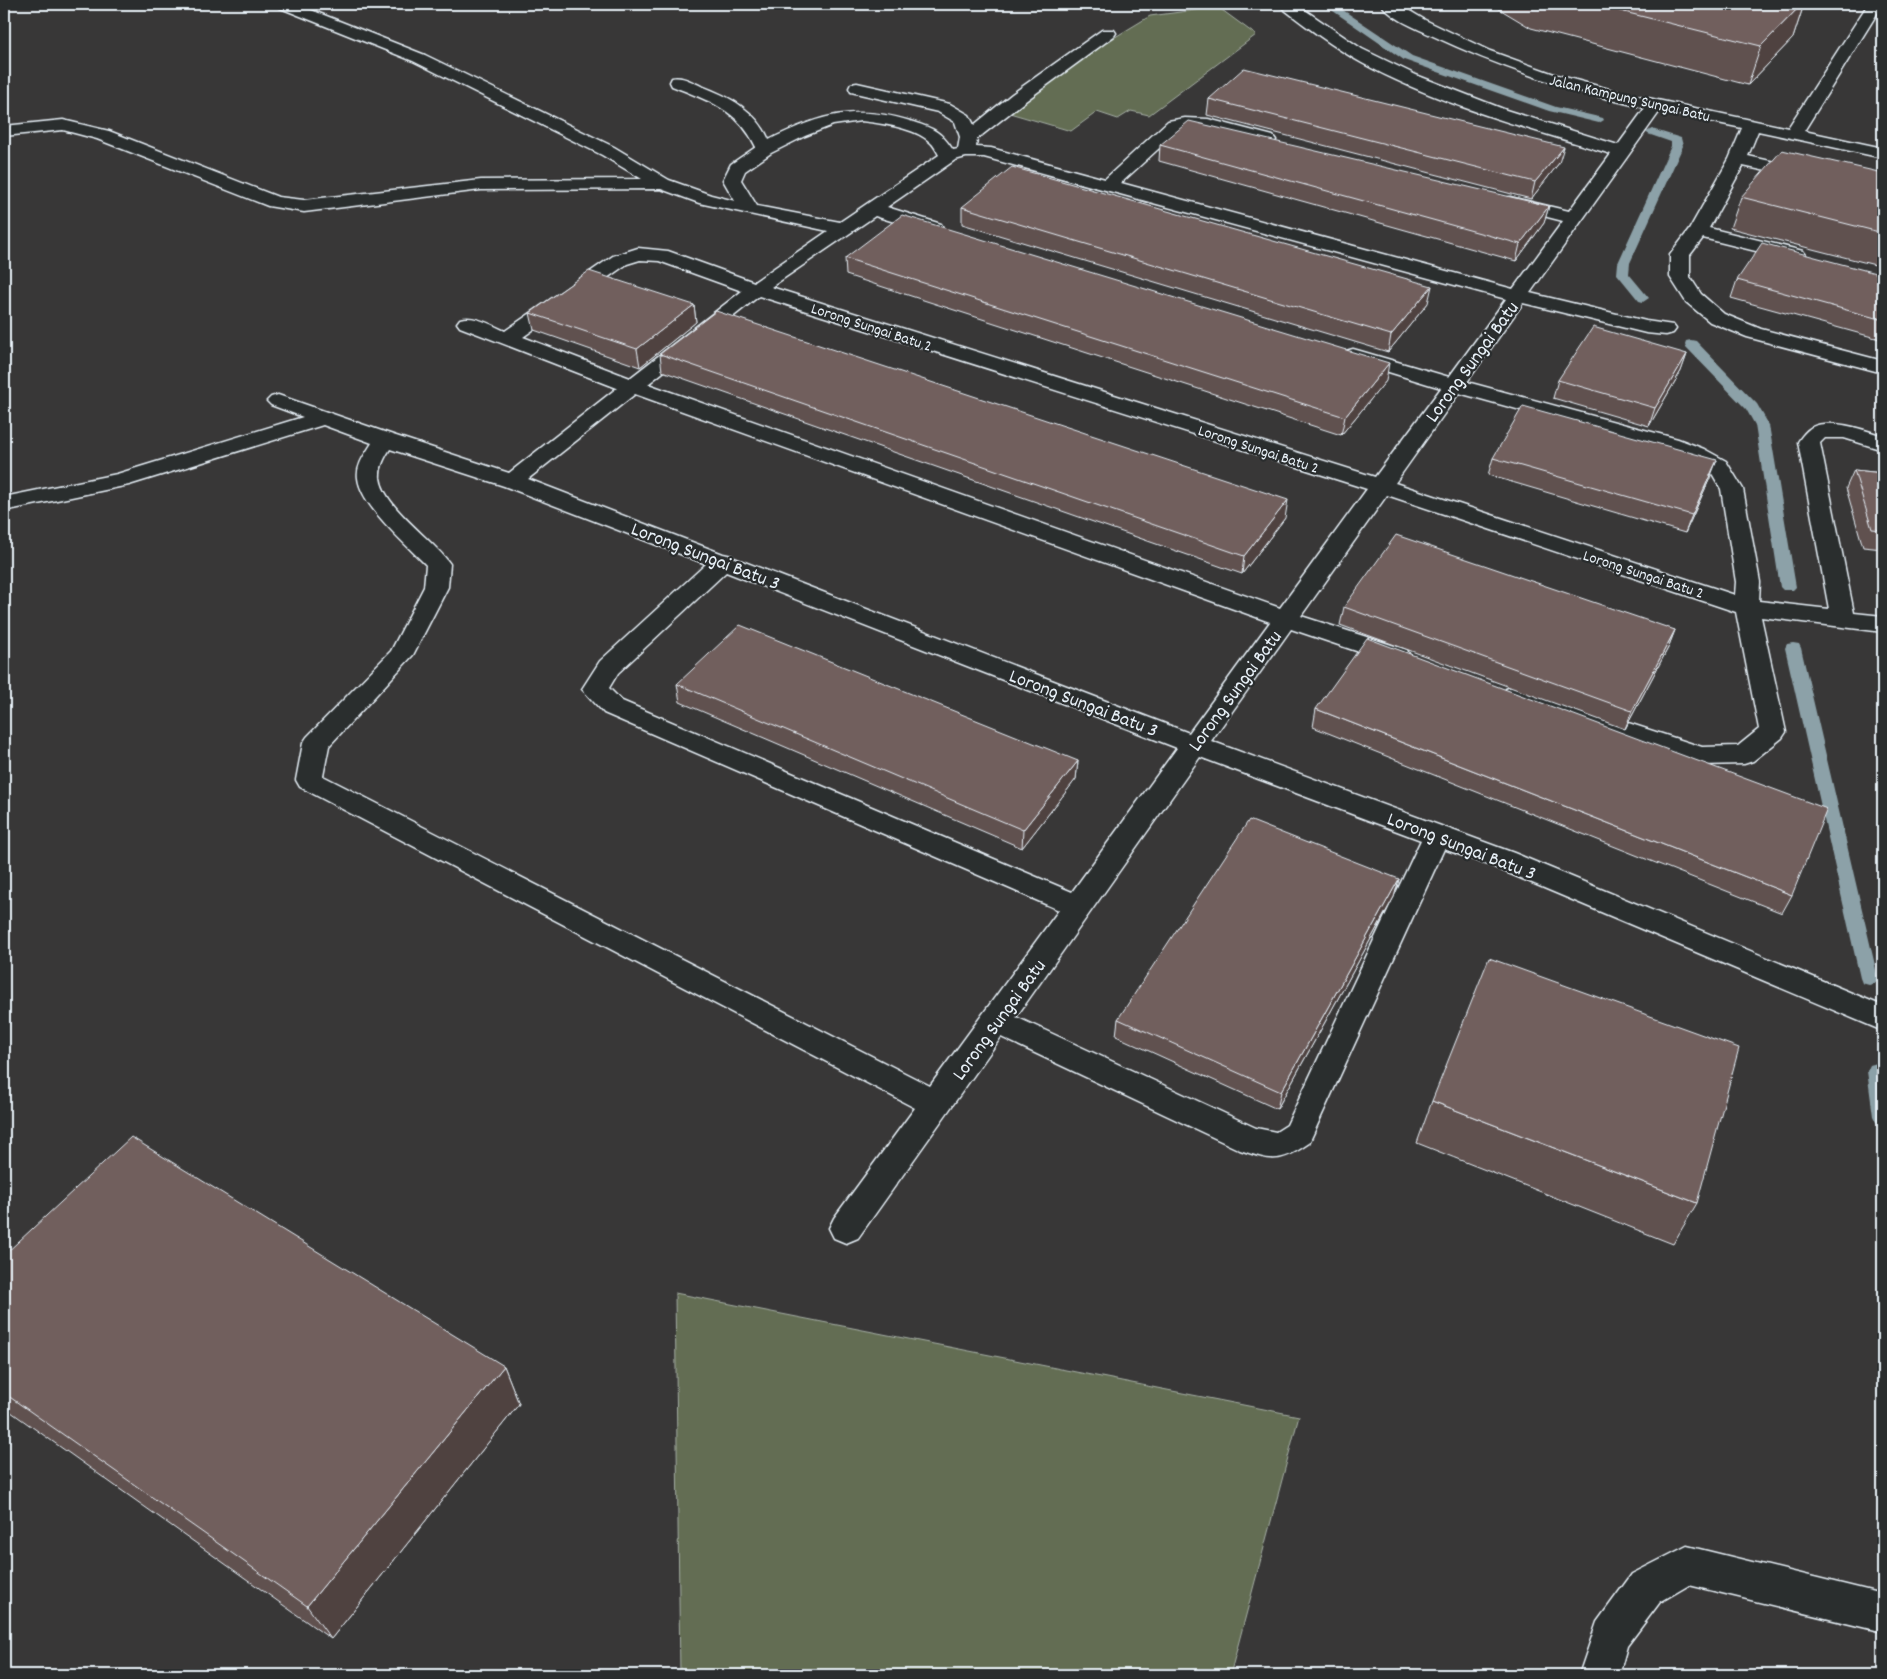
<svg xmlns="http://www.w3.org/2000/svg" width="1887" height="1679" font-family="Dekko,sans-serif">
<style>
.green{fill:#636d53;stroke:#a6afa6}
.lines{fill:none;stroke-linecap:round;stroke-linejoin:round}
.stream{fill:#8ca1a8;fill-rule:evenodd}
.minor-casing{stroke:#e8f1f8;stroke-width:3}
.minor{fill:#2a2d2e;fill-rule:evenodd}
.wall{fill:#615150;stroke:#e8f1f8}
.shaded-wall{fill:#4f4241;stroke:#e8f1f8}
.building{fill:#715e5d;stroke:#e8f1f8}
.labels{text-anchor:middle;stroke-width:4.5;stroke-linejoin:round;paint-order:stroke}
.far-street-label{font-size:16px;fill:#e8f1f8;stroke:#2a2d2e}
.street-label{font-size:20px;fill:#e8f1f8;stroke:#2a2d2e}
</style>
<rect width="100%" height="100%" fill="#383737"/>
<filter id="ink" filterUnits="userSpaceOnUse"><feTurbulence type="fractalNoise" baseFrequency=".02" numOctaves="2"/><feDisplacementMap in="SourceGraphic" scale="10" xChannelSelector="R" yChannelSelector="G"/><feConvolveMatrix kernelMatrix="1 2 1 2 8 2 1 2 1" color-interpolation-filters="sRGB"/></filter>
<g filter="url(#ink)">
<path class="green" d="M 1218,7 L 1256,35 L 1149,115 L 1131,111 L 1118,119 L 1097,112 L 1071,131 L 996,109 L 1150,16 Z
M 675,1293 L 1299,1416 L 1230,1675 L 680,1675 Z"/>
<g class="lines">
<path class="stream" d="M 1323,4 L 1334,4 L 1412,56 L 1556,107 L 1603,118 L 1604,120 L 1599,123 L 1549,111 L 1404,60 Z
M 1652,129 L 1681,138 L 1683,146 L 1630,263 L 1629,274 L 1649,298 L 1643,302 L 1639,301 L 1617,274 L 1618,263 L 1671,146 L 1671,142 L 1648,134 L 1646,132 Z
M 1691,340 L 1696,341 L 1757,404 L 1769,425 L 1796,587 L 1793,590 L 1783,590 L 1780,587 L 1755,425 L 1746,409 L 1686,347 L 1685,344 L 1686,341 Z
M 1793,643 L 1799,644 L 1801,648 L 1878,978 L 1876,983 L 1869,985 L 1862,983 L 1860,978 L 1785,648 L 1787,644 Z
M 1877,1063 L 1883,1065 L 1883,1124 L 1876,1122 L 1873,1116 L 1867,1071 L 1870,1065 Z"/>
<g class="minor-casing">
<path id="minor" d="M 275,4 L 296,4 L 425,55 L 614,147 L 669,180 L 711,195 L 735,201 L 723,180 L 731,164 L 756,147 C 738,109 709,101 672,86 L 670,82 L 672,78 C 683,76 692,82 701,86 C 730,97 756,110 769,140 C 819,115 855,104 910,121 C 932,128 940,130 953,150 L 958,149 L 960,137 L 955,122 L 938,112 L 851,92 L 849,88 L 851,84 L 857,83 L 950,104 L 969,115 L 974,125 L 1012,94 L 1102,30 L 1114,30 L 1116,33 L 1114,36 L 1024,102 L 977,139 L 976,147 L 991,148 L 1105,179 L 1168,121 L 1185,118 L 1208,119 L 1273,136 L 1276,140 L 1273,144 L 1267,145 L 1208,130 L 1180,129 L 1121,183 L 1513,289 L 1563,221 L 1504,206 L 1501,202 L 1504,198 L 1510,197 L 1569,211 L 1611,154 C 1528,128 1439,105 1362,63 C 1333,47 1307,27 1281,7 L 1278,4 L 1296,4 L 1362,49 L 1416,75 L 1506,110 L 1618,145 L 1645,108 C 1571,91 1501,68 1433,36 C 1416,28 1392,19 1381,4 L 1398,4 L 1425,20 L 1490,51 L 1557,75 L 1620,92 L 1788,128 L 1868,4 L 1883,4 L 1804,131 L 1883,148 L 1883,158 L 1758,131 L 1748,156 L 1810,170 L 1813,174 L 1810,178 L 1804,179 L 1743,166 L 1709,228 L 1803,251 L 1806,255 L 1803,259 L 1796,261 L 1703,238 L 1690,255 L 1690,277 L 1701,294 L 1724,314 L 1761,329 L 1883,361 L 1883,373 L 1747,337 L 1710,322 L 1686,302 L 1670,277 L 1670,255 L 1689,230 L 1729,159 L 1742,128 L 1660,111 L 1530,293 L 1646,321 L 1673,325 L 1676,329 L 1673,333 L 1666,335 L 1646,333 L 1523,303 L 1467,382 L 1678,439 L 1704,449 L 1726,461 L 1743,489 L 1760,582 L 1759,601 L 1829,609 L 1798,442 C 1801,437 1807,430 1812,427 C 1831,418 1865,430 1883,436 L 1883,450 L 1844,438 L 1825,438 L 1820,443 L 1854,613 L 1883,616 L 1883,632 L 1761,617 L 1786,732 L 1782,738 L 1753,761 L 1744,764 L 1701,765 L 1506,701 L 1502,695 L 1506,689 L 1515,686 L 1702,747 L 1738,746 L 1759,729 L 1736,612 L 1387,495 L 1301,616 L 1407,650 L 1410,656 L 1407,662 L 1398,664 L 1389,662 L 1291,629 L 1211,741 L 1514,853 L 1883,1006 L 1883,1031 L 1494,867 L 1444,849 L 1309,1143 C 1280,1163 1273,1161 1240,1150 L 1001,1037 L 858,1238 L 846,1243 L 834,1238 L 829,1228 L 834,1218 L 915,1108 L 300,787 L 296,780 L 303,743 L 307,737 L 391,651 L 424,587 L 426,565 C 407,545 361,506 358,478 C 356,465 366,453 372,443 L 323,425 L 129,485 L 4,511 L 4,497 L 117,474 L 303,417 L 271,405 L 267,401 L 271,397 L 278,395 L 393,435 L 509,473 L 617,388 L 460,327 L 457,323 L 460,319 C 475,315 491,325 505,331 L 613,256 L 638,248 L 668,251 L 754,282 L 828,231 L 699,203 L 661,189 L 481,190 L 304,212 L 268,206 L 97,139 L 63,130 L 4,136 L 4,126 L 63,120 L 109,131 L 278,197 L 304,200 L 481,180 L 642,179 L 602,155 L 413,61 L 278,7 ZM 861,121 C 880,123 916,128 930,142 C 934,145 936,150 939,155 L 840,222 L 757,206 L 741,180 L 745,171 L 771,153 L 805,136 L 833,125 ZM 966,157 L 984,157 L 1506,299 L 1449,377 L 1360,351 L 1353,349 L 1346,351 L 1343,355 L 1346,359 L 1441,388 L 1375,477 L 771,287 L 875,216 L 927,232 L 934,234 L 941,232 L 943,228 L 941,224 L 887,207 L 955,160 ZM 640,260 L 659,261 L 742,291 L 630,378 L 523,337 L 627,264 ZM 759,296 L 1367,489 L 1280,608 L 648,384 ZM 1459,393 L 1662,449 L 1688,459 L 1710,470 L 1721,489 L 1736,582 L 1735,595 L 1395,483 ZM 635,394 L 1270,622 L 1189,733 L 734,558 L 732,556 L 723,554 L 528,479 ZM 390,449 L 504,486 L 706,564 L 600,661 L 582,689 L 604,713 L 1059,910 L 930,1086 L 323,776 L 329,746 L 413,655 L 448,587 L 450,564 C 433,539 384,508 380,478 C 379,467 385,457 390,449 ZM 726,572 L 1177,748 L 1072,892 L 622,701 L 609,688 L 618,673 ZM 1200,757 L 1421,840 L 1287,1125 L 1276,1132 L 1256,1128 L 1016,1017 Z
M 1687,1546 L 1883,1594 L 1883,1632 L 1689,1585 L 1660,1602 L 1627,1646 L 1619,1675 L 1579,1675 L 1597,1622 L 1632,1574 Z"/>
</g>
<use href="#minor" class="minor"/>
</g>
<path class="wall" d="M 1491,4 L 1804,4 L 1793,38 L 1748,85 L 1531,28 Z
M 1209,99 L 1559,163 L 1531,199 L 1207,115 Z
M 1883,102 L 1883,116 L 1878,114 Z
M 1160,145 L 1549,206 L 1544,223 L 1516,261 L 1159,161 Z
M 1883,173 L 1883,267 L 1730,228 L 1741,197 Z
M 962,207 L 1428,303 L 1388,352 L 962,224 Z
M 845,258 L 1386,381 L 1341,435 L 846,275 Z
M 1883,275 L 1883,340 L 1731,298 L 1737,280 Z
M 694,305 L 696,322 L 640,367 L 534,330 L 530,313 Z
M 660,354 L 1285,518 L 1242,574 L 662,371 Z
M 1687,354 L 1681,371 L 1649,426 L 1553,398 L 1558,380 Z
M 1493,458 L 1710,478 L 1685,533 L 1488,475 Z
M 1854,470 L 1883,473 L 1883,549 L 1863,547 L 1846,488 Z
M 1344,607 L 1675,630 L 1668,648 L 1625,729 L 1340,625 Z
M 677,684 L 1078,761 L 1076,779 L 1022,848 L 680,702 Z
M 1316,709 L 1792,895 L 1782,913 L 1313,727 Z
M 1399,879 L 1394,897 L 1277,1109 L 1116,1036 L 1118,1019 Z
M 1432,1101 L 1697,1203 L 1673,1244 L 1417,1143 Z
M 4,1255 L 504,1366 L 519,1404 L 331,1639 L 4,1407 Z"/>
<path class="shaded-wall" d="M 1802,4 L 1804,4 L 1793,38 L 1748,85 L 1761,46 Z
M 1564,147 L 1559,163 L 1531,199 L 1535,182 Z
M 1549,206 L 1544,223 L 1516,261 L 1520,244 Z
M 1432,286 L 1428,303 L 1388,352 L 1391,335 Z
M 694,305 L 696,322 L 640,367 L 637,349 Z
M 1687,354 L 1681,371 L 1649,426 L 1655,408 Z
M 1389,363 L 1386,381 L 1341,435 L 1345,417 Z
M 1717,460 L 1710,478 L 1685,533 L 1692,515 Z
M 1288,500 L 1285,518 L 1242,574 L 1244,556 Z
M 1675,630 L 1668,648 L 1625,729 L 1632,711 Z
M 1078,761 L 1076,779 L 1022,848 L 1023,830 Z
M 1399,879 L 1394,897 L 1277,1109 L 1281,1092 Z
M 504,1366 L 519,1404 L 331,1639 L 307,1606 Z"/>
<path class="building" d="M 1592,4 L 1802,4 L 1761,46 Z
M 1244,68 L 1564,147 L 1535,182 L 1209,99 Z
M 1189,121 L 1549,206 L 1520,244 L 1160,145 Z
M 1782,150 L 1883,173 L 1883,233 L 1741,197 Z
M 1012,167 L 1432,286 L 1391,335 L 962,207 Z
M 902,215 L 1389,363 L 1345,417 L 845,258 Z
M 1762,243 L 1883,275 L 1883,320 L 1737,280 Z
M 589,271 L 694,305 L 637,349 L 530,313 Z
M 716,311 L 1288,500 L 1244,556 L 660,354 Z
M 1593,327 L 1687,354 L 1655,408 L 1558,380 Z
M 1523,406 L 1717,460 L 1692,515 L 1493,458 Z
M 1854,470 L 1883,473 L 1883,530 L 1872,529 Z
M 1396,535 L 1675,630 L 1632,711 L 1344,607 Z
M 740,625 L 1078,761 L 1023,830 L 677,684 Z
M 1367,638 L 1827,809 L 1792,895 L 1316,709 Z
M 1249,820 L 1399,879 L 1281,1092 L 1118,1019 Z
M 1489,958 L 1739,1048 L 1697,1203 L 1432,1101 Z
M 131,1137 L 504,1366 L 307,1606 L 4,1393 L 4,1255 Z"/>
</g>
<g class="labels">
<g class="far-street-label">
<text transform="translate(1630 97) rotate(13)" y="6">Jalan Kampung Sungai Batu</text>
<text transform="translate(872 326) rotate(18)" y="6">Lorong Sungai Batu 2</text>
<text transform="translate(1259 448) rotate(18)" y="6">Lorong Sungai Batu 2</text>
<text transform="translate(1644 573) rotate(18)" y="6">Lorong Sungai Batu 2</text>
</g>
<g class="street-label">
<text transform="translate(1471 361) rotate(-54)" y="7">Lorong Sungai Batu</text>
<text transform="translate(706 555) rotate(21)" y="7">Lorong Sungai Batu 3</text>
<text transform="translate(1234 690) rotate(-54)" y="7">Lorong Sungai Batu</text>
<text transform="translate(1084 702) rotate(21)" y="7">Lorong Sungai Batu 3</text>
<text transform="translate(1462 845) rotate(21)" y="7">Lorong Sungai Batu 3</text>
<text transform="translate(998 1019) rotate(-54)" y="7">Lorong Sungai Batu</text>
</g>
</g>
<rect width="1887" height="1679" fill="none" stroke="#2a2d2e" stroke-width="20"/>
<rect x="10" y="10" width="1867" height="1659" fill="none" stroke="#e8f1f8" stroke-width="2" filter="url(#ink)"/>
</svg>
